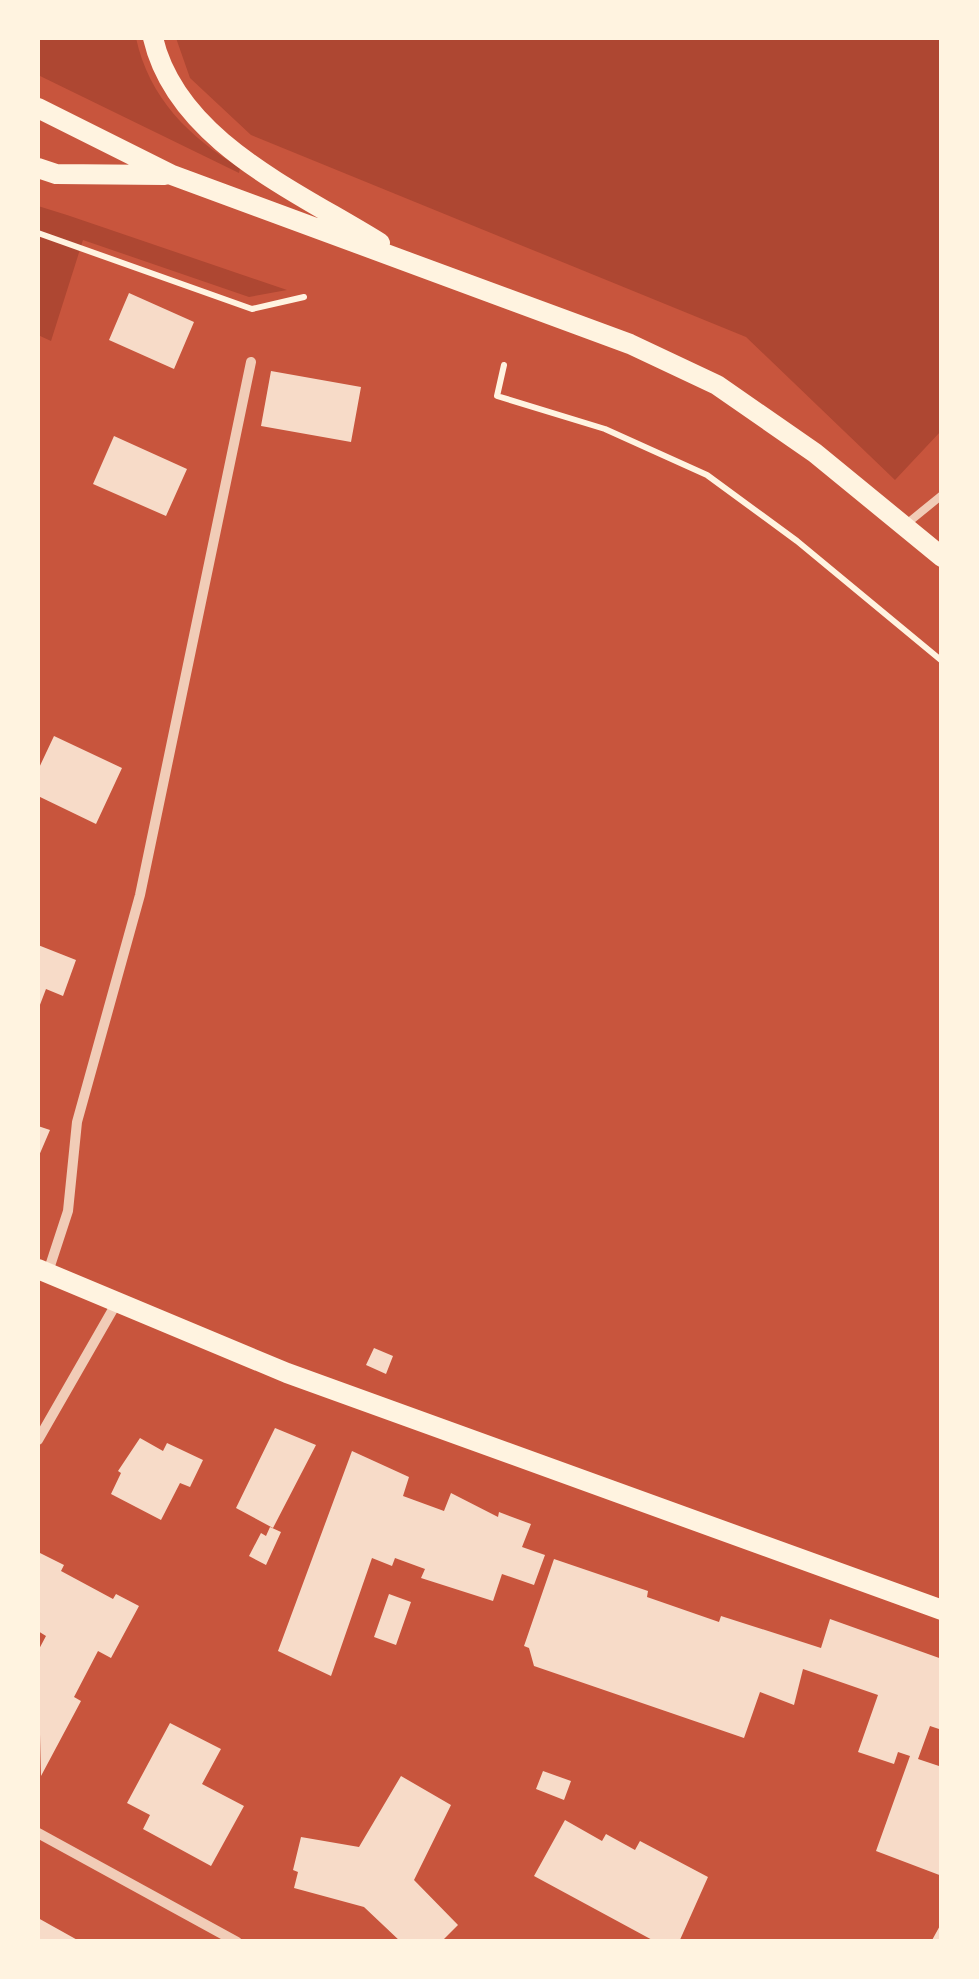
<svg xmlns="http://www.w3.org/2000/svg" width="979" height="1979" font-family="Rubik,sans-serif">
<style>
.green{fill:#ae4732}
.building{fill:#f7dbc8}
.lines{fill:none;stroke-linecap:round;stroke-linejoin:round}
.path{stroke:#fff3e0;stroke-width:6}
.service{stroke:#f1ccb7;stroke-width:8}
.minor{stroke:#f1ccb7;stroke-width:10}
.secondary{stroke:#fff3e0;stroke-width:20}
</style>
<rect width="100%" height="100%" fill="#c8553d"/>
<path class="green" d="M 38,38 L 136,38 C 149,98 189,137 240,168 L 239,173 L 38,75 Z
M 176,38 L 941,38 L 941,431 L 895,480 L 746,337 L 251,135 L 190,78 Z
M 38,206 L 67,215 L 287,290 L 249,297 L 83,240 L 51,341 L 38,335 Z"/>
<path class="building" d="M 129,293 L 194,322 L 174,369 L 109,340 Z
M 271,371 L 361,387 L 351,442 L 261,426 Z
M 114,436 L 187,469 L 166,516 L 93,484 Z
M 54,736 L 122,768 L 96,824 L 38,796 L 38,770 Z
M 38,945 L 76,960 L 63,996 L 46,989 L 38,1010 Z
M 38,1126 L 50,1130 L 38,1158 Z
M 374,1348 L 393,1356 L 386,1374 L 366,1365 Z
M 275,1428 L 316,1445 L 273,1528 L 236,1508 Z
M 140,1438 L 163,1451 L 167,1443 L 203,1460 L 190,1487 L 180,1483 L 161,1520 L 111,1494 L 121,1473 L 118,1471 Z
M 352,1451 L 409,1477 L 403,1496 L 444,1511 L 451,1493 L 498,1517 L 499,1512 L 531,1524 L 522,1547 L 545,1555 L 534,1585 L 502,1574 L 493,1601 L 421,1578 L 425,1569 L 395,1558 L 392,1566 L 372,1558 L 331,1676 L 278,1651 Z
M 270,1527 L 281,1532 L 266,1565 L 249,1556 L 261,1533 L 266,1536 Z
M 38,1552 L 64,1565 L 61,1571 L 113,1599 L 116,1594 L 139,1606 L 111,1658 L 98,1651 L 74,1697 L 81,1701 L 41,1776 L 38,1651 L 46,1636 L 38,1631 Z
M 554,1559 L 648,1591 L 647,1597 L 719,1622 L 721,1616 L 821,1648 L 830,1619 L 942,1659 L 942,1730 L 930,1726 L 918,1759 L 942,1767 L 942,1876 L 876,1851 L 910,1756 L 898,1752 L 894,1764 L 858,1752 L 878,1695 L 803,1669 L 794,1705 L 760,1692 L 744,1738 L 534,1666 L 529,1648 L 524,1646 Z
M 389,1594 L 411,1602 L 396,1645 L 374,1637 Z
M 170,1723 L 221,1749 L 202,1784 L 244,1806 L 211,1866 L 143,1829 L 150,1815 L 127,1803 Z
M 543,1771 L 571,1781 L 564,1800 L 536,1789 Z
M 401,1776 L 451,1805 L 414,1880 L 458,1925 L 441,1942 L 401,1942 L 364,1907 L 294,1888 L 298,1872 L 293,1870 L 301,1837 L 359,1847 Z
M 565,1820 L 602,1841 L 606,1834 L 635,1850 L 640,1841 L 708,1877 L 679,1942 L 656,1942 L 534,1876 Z
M 38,1918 L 81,1942 L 38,1942 Z
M 942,1922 L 942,1942 L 931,1942 Z"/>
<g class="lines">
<path class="path" d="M 38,233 L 252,309 L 304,297
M 504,365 L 497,396 L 605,429 L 707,475 L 797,541 L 942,661"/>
<path class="service" d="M 904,526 L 942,495"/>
<path class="minor" d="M 48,1272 L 68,1211 L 77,1122 L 140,895 L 251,362
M 38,1440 L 116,1304
M 38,1833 L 237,1942"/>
<path class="secondary" d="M 153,38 C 177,141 297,191 380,243
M 38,108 L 172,175 L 630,344 L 717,385 L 815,453 L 942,557
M 38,168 L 56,174 L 165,175
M 38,1269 L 287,1373 L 942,1610"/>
</g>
<rect width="979" height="1979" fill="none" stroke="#fff3e0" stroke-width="80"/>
</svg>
